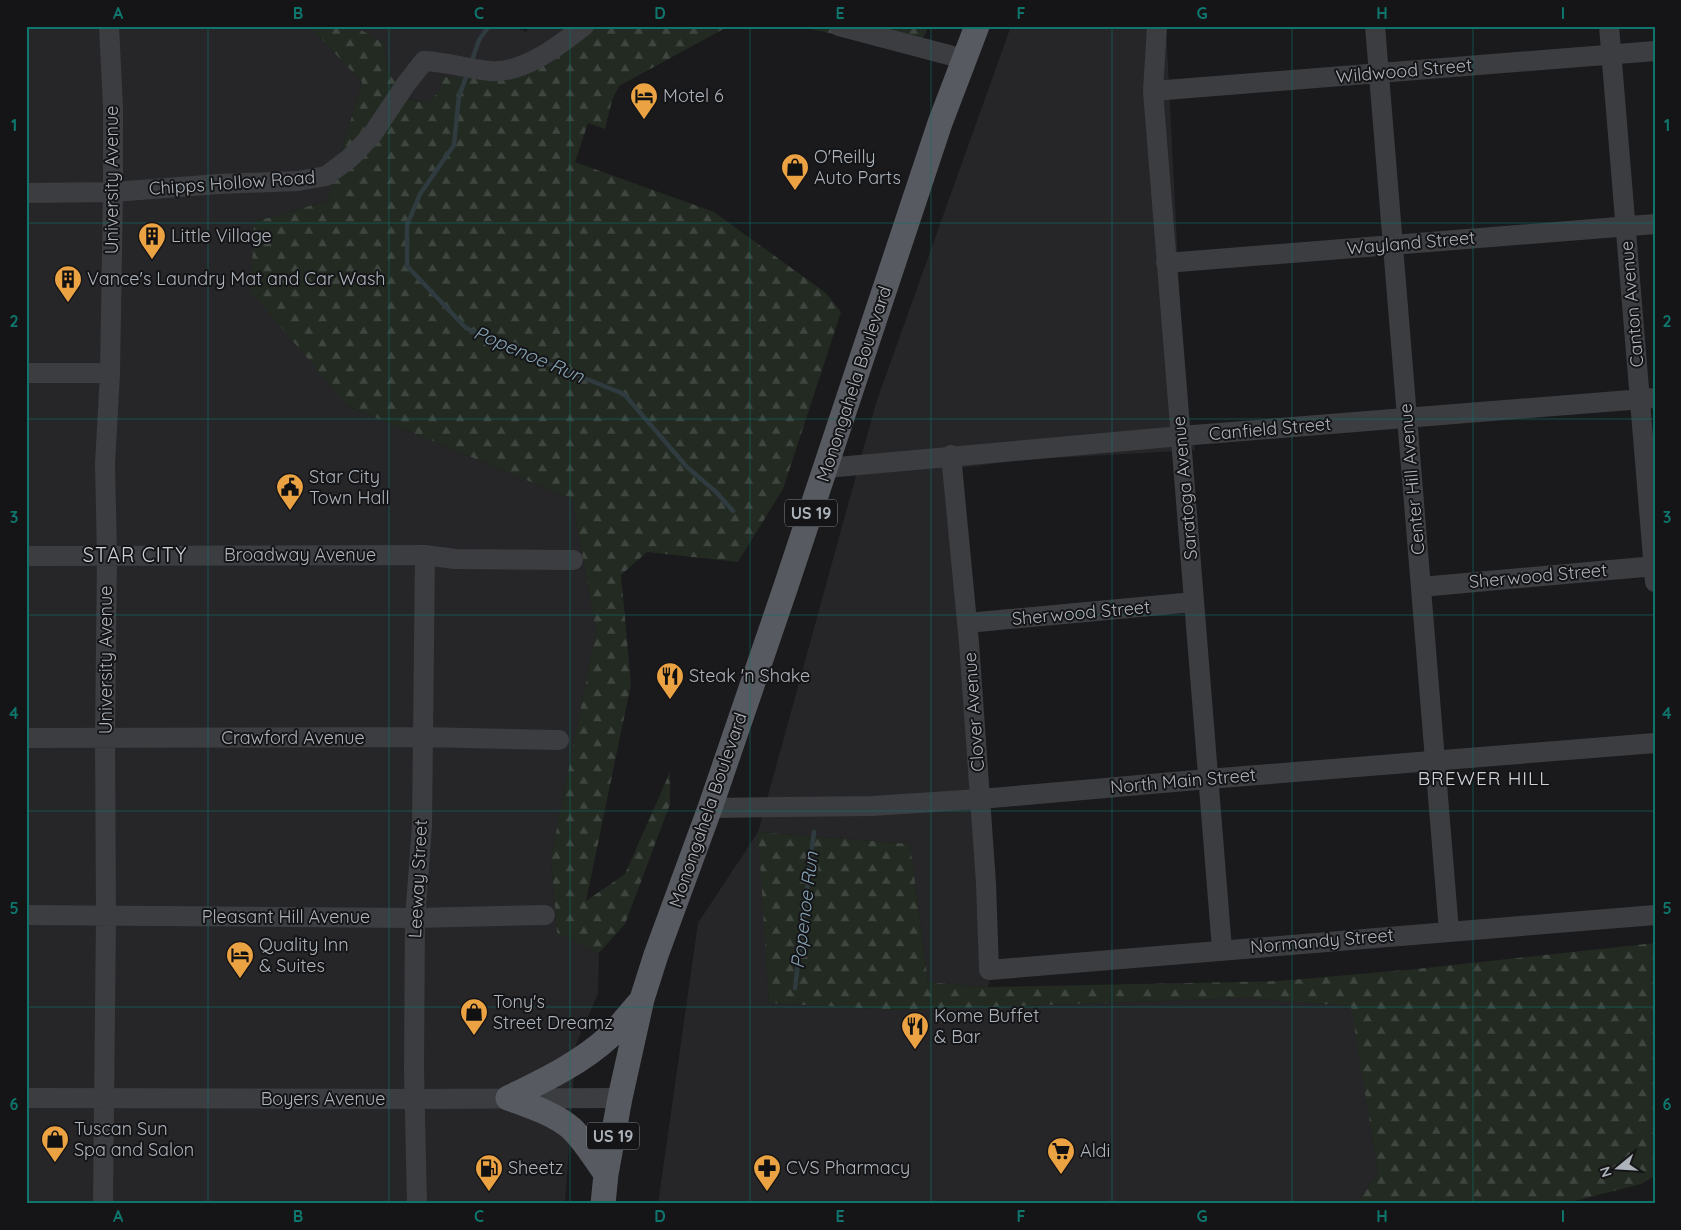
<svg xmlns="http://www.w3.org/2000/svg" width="1681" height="1230" font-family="Quicksand,sans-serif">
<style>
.built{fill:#262629}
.forest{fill:url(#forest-firs)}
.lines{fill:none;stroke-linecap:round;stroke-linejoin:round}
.stream{stroke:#303b40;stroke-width:4.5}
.minor{stroke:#3b3d41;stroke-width:20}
.major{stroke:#575a60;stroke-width:25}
.grid{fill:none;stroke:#0f766e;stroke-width:1;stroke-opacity:0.55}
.labels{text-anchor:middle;stroke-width:4;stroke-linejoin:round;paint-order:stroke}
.shield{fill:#151517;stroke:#7f848a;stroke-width:1}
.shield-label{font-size:16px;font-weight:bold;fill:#adb3bb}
.street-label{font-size:18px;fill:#adb3bb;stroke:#151517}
.poi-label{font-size:18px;fill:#adb3bb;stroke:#151517;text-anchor:start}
.water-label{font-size:19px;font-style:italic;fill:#86a3b4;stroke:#151517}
.neighbourhood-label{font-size:19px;letter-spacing:1px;fill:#ced2d7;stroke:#151517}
.quarter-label{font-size:20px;letter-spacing:1px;fill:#ced2d7;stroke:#151517}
.neatline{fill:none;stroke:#0f766e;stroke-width:2}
.grid-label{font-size:16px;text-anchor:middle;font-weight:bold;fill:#0f766e}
</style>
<defs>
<pattern id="forest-firs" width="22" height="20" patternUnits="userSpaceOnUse" patternTransform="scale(1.25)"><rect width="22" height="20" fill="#222a22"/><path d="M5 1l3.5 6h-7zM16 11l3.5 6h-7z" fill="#3f4640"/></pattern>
</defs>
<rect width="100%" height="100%" fill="#1a1a1c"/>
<path class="built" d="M 26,26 L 309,26 L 362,82 L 327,201 L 254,222 L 348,406 L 572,499 L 596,631 L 551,858 L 557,933 L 599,953 L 598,994 L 576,1044 L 565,1204 L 26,1204 Z
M 354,26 L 512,26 L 526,32 L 529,26 L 596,26 L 506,79 L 441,89 L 429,103 L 408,99 L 387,69 L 384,43 Z
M 1011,26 L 1166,26 L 1185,401 L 1195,450 L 1019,460 L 954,469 L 992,970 L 988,987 L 928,982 L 910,844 L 759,832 L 769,1003 L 898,1010 L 1245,998 L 1352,1006 L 1378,1173 L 1356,1204 L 658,1204 L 698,923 L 758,832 L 876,403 Z"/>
<path class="forest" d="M 309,26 L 354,26 L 384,43 L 387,69 L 408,99 L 428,103 L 441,89 L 442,77 L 506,79 L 596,26 L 729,26 L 619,86 L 612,100 L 605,129 L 588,123 L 575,162 L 714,212 L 826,293 L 841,312 L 783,489 L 738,562 L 647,552 L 621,575 L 631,684 L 586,901 L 625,874 L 670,772 L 670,804 L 625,924 L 599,953 L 557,933 L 551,858 L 596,631 L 572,499 L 348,406 L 251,292 L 254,222 L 327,201 L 362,82 Z
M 797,26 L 929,26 L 916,52 Z
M 758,832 L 910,844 L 928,982 L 988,987 L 1279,981 L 1416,969 L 1655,943 L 1655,1176 L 1641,1184 L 1563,1204 L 1356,1204 L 1378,1173 L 1351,1006 L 1245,998 L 898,1010 L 769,1003 Z"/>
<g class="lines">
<path class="stream" d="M 471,63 L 479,40 L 489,26
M 468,72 L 459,96 L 454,145 L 420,194 L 407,225 L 407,266 L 466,328 L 519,352 L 624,394 L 687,467 L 716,492 L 733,511
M 795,988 L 814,832"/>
<path class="minor" d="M 839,26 L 964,59
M 1157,26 L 1153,91 L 1222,949
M 1375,26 L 1449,931
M 1609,26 L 1655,582
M 1153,91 L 1655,51
M 26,193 L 113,192 L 219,184 L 298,181 L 326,176 L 350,158 L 372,135 L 406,84 L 424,61 C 447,62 468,69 490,71 C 523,74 560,45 584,26
M 1166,263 L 1655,224
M 26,373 L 110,373
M 951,455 L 969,643 L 986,883 L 989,970 L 1655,915
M 826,468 L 1181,436 L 1655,398
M 26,556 L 425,555 L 455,559 L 573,560
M 1421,587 L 1655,566
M 967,623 L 1194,602
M 26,738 L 422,737 L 559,740
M 710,808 L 872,806 L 980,799 L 1208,779 L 1655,743
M 26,915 L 415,918 L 545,915
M 26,1098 L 415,1099 L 620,1098
M 103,1204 L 106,916 L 105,738 L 107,556 L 105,464 L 110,373 L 113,192 L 113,107 L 109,26
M 417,1204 L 414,1070 L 415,918 L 422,826 L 425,555"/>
<path class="major" d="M 508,1098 C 543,1081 581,1063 610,1036 C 621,1025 630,1013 641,1001
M 508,1098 C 530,1106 553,1113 571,1128 C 585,1141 595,1159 606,1174
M 603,1204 L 606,1174 L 620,1098 L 642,999 L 656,955 L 710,808 L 785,589 L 940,123 L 977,26"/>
</g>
<path class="grid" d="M 208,26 L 208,1204M 389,26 L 389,1204M 570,26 L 570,1204M 750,26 L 750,1204M 931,26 L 931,1204M 1112,26 L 1112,1204M 1292,26 L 1292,1204M 1473,26 L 1473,1204M 26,223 L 1655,223M 26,419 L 1655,419M 26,615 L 1655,615M 26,811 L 1655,811M 26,1007 L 1655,1007"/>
<defs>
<g id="hotel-pin" transform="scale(1.4375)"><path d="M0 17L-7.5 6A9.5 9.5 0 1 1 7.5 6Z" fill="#eba243" stroke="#151517"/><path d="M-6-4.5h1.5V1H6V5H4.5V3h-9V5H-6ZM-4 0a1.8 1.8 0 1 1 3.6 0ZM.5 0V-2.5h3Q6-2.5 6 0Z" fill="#111"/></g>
<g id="shop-pin" transform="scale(1.4375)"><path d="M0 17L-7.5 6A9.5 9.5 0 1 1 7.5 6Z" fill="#eba243" stroke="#151517"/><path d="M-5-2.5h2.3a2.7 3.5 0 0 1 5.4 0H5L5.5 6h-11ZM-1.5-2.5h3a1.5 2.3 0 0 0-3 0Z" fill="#111"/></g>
<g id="building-pin" transform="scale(1.4375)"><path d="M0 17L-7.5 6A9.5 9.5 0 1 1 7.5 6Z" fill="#eba243" stroke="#151517"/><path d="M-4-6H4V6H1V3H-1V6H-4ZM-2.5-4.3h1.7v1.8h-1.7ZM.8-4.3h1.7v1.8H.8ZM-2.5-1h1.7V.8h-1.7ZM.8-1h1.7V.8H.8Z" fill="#111"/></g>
<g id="civic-pin" transform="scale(1.4375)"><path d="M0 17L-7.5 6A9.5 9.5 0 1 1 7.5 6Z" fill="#eba243" stroke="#151517"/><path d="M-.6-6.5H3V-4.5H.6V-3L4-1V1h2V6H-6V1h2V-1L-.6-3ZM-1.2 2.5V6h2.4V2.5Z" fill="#111"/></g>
<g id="restaurant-pin" transform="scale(1.4375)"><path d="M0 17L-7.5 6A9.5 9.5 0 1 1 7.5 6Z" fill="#eba243" stroke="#151517"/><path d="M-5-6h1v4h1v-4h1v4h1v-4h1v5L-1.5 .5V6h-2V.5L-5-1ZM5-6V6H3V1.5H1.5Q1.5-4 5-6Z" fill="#111"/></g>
<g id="supermarket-pin" transform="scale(1.4375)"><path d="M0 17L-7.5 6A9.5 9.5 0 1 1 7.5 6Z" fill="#eba243" stroke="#151517"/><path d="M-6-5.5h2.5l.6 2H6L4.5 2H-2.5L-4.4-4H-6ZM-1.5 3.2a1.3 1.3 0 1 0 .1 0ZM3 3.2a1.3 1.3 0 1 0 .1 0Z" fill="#111"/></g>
<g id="fuel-pin" transform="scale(1.4375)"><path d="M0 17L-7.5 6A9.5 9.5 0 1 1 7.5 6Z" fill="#eba243" stroke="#151517"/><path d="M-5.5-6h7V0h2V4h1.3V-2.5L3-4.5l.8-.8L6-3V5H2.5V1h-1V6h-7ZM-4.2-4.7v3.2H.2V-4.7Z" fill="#111"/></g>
<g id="pharmacy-pin" transform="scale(1.4375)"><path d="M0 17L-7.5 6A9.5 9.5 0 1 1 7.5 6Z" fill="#eba243" stroke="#151517"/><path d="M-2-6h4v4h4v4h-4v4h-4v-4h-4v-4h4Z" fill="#111"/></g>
</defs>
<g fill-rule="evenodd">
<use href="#hotel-pin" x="644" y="96"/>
<use href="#shop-pin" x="795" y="167"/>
<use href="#building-pin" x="152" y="236"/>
<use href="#building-pin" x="68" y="279"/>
<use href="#civic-pin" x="290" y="487"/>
<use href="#restaurant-pin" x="670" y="676"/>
<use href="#hotel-pin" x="240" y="955"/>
<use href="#shop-pin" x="474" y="1012"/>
<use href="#restaurant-pin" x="915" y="1026"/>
<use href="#shop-pin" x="55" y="1139"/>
<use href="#supermarket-pin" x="1061" y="1151"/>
<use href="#fuel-pin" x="489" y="1168"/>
<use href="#pharmacy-pin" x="767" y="1168"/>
</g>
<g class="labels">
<g class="shield">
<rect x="785" y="499.5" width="52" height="27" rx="4"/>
<rect x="587" y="1122.5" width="52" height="27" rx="4"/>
</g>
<g class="shield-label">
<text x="811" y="519">US 19</text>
<text x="613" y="1142">US 19</text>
</g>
<g class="street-label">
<text transform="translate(1404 71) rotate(-5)" y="6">Wildwood Street</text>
<text transform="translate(112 180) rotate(-90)" y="6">University Avenue</text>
<text transform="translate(232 183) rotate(-4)" y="6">Chipps Hollow Road</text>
<text transform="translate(1411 243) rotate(-5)" y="6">Wayland Street</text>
<text transform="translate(1632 304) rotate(-95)" y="6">Canton Avenue</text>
<text transform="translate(854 384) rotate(-72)" y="6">Monongahela Boulevard</text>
<text transform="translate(1270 429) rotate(-5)" y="6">Canfield Street</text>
<text transform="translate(1412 479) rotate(-95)" y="6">Center Hill Avenue</text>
<text transform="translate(1185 488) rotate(-95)" y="6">Saratoga Avenue</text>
<text x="300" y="561">Broadway Avenue</text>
<text transform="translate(1538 576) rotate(-5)" y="6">Sherwood Street</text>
<text transform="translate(1081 613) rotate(-5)" y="6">Sherwood Street</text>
<text transform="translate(106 660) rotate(-90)" y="6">University Avenue</text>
<text transform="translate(974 712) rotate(-94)" y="6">Clover Avenue</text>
<text x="293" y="744">Crawford Avenue</text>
<text transform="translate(1183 781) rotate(-5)" y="6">North Main Street</text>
<text transform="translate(708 810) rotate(-71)" y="6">Monongahela Boulevard</text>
<text transform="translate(418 879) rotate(-87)" y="6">Leeway Street</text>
<text x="286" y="923">Pleasant Hill Avenue</text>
<text transform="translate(1322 941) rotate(-5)" y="6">Normandy Street</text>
<text x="323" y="1105">Boyers Avenue</text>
</g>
<g class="poi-label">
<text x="663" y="102">Motel 6</text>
<text x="814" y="163">O'Reilly<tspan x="814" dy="21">Auto Parts</tspan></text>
<text x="171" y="242">Little Village</text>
<text x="87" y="285">Vance's Laundry Mat and Car Wash</text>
<text x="309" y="483">Star City<tspan x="309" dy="21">Town Hall</tspan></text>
<text x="689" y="682">Steak 'n Shake</text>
<text x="259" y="951">Quality Inn<tspan x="259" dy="21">&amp; Suites</tspan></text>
<text x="493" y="1008">Tony's<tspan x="493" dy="21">Street Dreamz</tspan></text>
<text x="934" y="1022">Kome Buffet<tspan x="934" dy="21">&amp; Bar</tspan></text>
<text x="74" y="1135">Tuscan Sun<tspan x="74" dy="21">Spa and Salon</tspan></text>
<text x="1080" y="1157">Aldi</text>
<text x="508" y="1174">Sheetz</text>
<text x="786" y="1174">CVS Pharmacy</text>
</g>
<g class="water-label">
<text transform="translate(529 354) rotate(23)" y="7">Popenoe Run</text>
<text transform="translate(804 910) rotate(-83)" y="7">Popenoe Run</text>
</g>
<g class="neighbourhood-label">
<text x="1484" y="785">BREWER HILL</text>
</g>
<g class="quarter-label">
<text x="135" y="562">STAR CITY</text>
</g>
</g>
<rect width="1681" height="1230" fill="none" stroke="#151517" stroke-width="55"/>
<g transform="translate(1618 1168) rotate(252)" stroke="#151517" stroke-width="4" paint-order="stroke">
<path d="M0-4L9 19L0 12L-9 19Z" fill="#adb3bb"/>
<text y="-8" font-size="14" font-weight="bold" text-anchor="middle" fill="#adb3bb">N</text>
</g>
<rect x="28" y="28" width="1626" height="1174" class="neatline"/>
<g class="grid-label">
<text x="118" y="19">A</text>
<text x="298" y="19">B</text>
<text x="479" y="19">C</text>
<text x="660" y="19">D</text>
<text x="840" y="19">E</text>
<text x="1021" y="19">F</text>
<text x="1202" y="19">G</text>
<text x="1382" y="19">H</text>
<text x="1563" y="19">I</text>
<text x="14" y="131">1</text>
<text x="1667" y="131">1</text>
<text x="14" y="327">2</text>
<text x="1667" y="327">2</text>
<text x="14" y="523">3</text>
<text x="1667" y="523">3</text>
<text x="14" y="719">4</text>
<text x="1667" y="719">4</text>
<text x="14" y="914">5</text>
<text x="1667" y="914">5</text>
<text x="14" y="1110">6</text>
<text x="1667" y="1110">6</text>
<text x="118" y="1222">A</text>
<text x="298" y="1222">B</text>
<text x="479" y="1222">C</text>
<text x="660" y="1222">D</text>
<text x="840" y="1222">E</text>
<text x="1021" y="1222">F</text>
<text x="1202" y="1222">G</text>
<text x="1382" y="1222">H</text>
<text x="1563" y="1222">I</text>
</g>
</svg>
